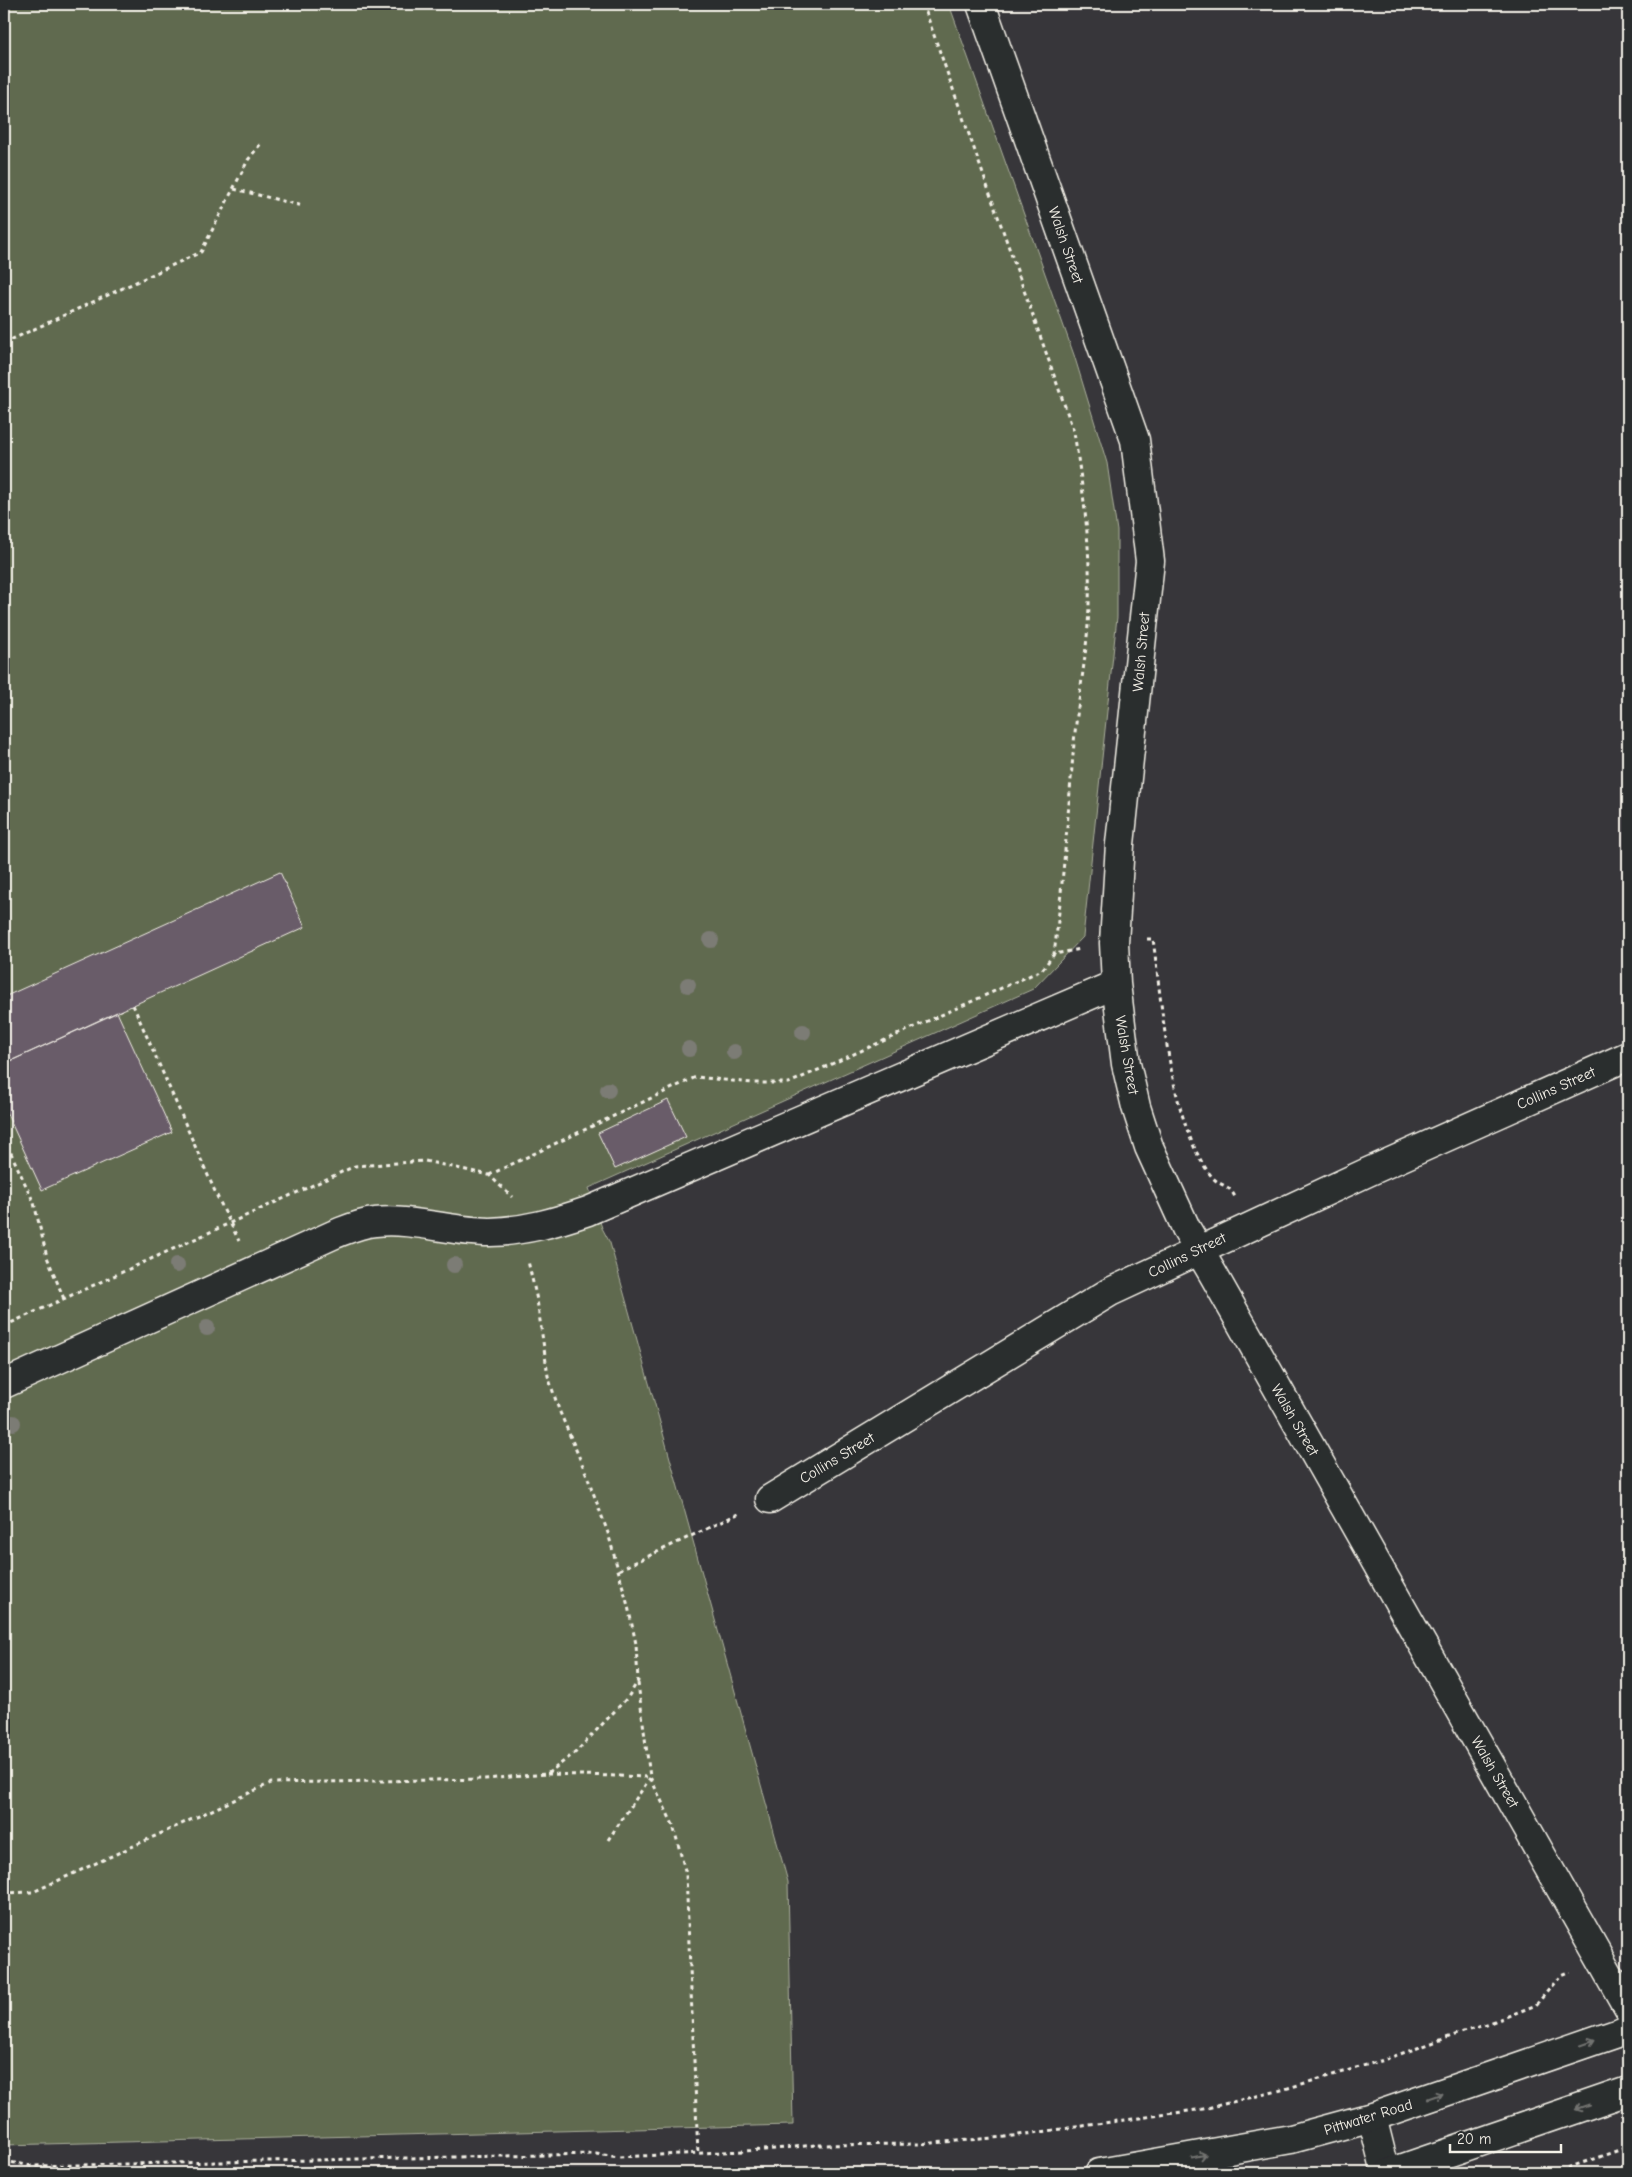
<svg xmlns="http://www.w3.org/2000/svg" width="1632" height="2177" font-family="'Comic Neue',sans-serif">
<style>
.green{fill:#616a50;stroke:#aaae9c}
.building{fill:#695c69;stroke:#f4f1e8}
.lines{fill:none;stroke-linecap:round;stroke-linejoin:round}
.minor-casing{stroke:#f4f1e8;stroke-width:31}
.highway-casing{stroke:#f4f1e8;stroke-width:31}
.path{stroke:#f4f1e8;stroke-width:3;stroke-dasharray:4 4;stroke-linecap:butt}
.minor{stroke:#2a2d2e;stroke-width:28}
.highway{stroke:#2a2d2e;stroke-width:28}
.tree{fill:#7b7b74}
.oneway{stroke:#71726f}
.labels{text-anchor:middle;stroke-width:5;stroke-linejoin:round;paint-order:stroke}
.street-label{font-size:15px;fill:#f4f1e8;stroke:#2a2d2e}
</style>
<rect width="100%" height="100%" fill="#37363a"/>
<filter id="ink" filterUnits="userSpaceOnUse"><feTurbulence type="fractalNoise" baseFrequency=".02" numOctaves="2"/><feDisplacementMap in="SourceGraphic" scale="10" xChannelSelector="R" yChannelSelector="G"/><feConvolveMatrix kernelMatrix="1 2 1 2 8 2 1 2 1" color-interpolation-filters="sRGB"/></filter>
<g filter="url(#ink)">
<path class="green" d="M 4,4 L 949,4 L 1074,355 L 1107,463 L 1117,531 L 1117,617 L 1083,937 L 1033,989 L 589,1188 L 602,1228 L 610,1243 L 788,1882 L 793,2125 L 4,2145 Z"/>
<path class="building" d="M 280,872 L 305,927 L 4,1064 L 4,997 Z
M 117,1012 L 172,1132 L 42,1190 L 4,1107 L 4,1064 Z
M 668,1100 L 686,1137 L 615,1169 L 598,1133 Z"/>
<g class="lines">
<g class="minor-casing">
<path id="minor" d="M 981,4 L 1135,440 L 1150,561 L 1120,844 L 1114,943 L 1116,984 L 1126,1064 L 1136,1107 L 1149,1147 L 1186,1228 L 1213,1274 L 1628,2008
M 4,1384 L 335,1234 C 348,1229 361,1223 375,1222 C 413,1218 452,1232 490,1232 C 525,1231 556,1222 588,1211 L 1116,984
M 770,1499 L 1110,1292 L 1368,1172 L 1628,1056
M 1372,2117 L 1386,2173"/>
</g>
<g class="highway-casing">
<path id="highway" d="M 1099,2173 L 1291,2139 L 1372,2117 L 1628,2029
M 1389,2173 L 1628,2091"/>
</g>
<path class="path" d="M 923,4 L 1074,432 C 1083,489 1091,546 1089,604 C 1088,651 1078,697 1074,743 C 1068,814 1063,884 1054,954
M 234,189 L 303,206
M 4,343 L 201,252 L 248,160 L 262,142
M 1147,939 L 1153,939 C 1162,1005 1168,1096 1198,1155 C 1202,1163 1208,1172 1213,1178 C 1222,1187 1229,1184 1235,1197
M 133,1005 L 217,1196 L 239,1241
M 4,1138 L 34,1203 L 47,1257 L 64,1299
M 489,1175 L 696,1077 L 752,1083 L 789,1083 L 1042,970 L 1054,954 L 1081,949
M 4,1326 L 355,1166 L 425,1161 L 489,1175 L 512,1197
M 619,1570 L 740,1513
M 638,1683 L 650,1777 L 673,1825 L 686,1874 L 698,2154
M 547,1774 L 650,1777
M 608,1840 L 650,1778
M 4,1893 L 33,1892 L 271,1783 L 485,1779 L 547,1774 L 576,1752 L 628,1697 L 638,1681 L 636,1644 L 628,1606 L 608,1533 L 586,1473 L 559,1410 L 548,1376 L 537,1300 L 528,1261
M 4,2161 L 32,2166 L 596,2154 L 619,2157 L 764,2150 L 815,2145 L 921,2144 L 1005,2137 L 1203,2109 L 1278,2091 L 1380,2061 L 1498,2020 L 1536,2005 L 1561,1975 L 1570,1971
M 1553,2173 L 1628,2147"/>
<use href="#minor" class="minor"/>
<use href="#highway" class="highway"/>
</g>
<g class="tree">
<circle cx="711" cy="940" r="8"/>
<circle cx="688" cy="985" r="8"/>
<circle cx="803" cy="1032" r="8"/>
<circle cx="689" cy="1049" r="8"/>
<circle cx="734" cy="1052" r="8"/>
<circle cx="608" cy="1090" r="8"/>
<circle cx="177" cy="1265" r="8"/>
<circle cx="454" cy="1265" r="8"/>
<circle cx="207" cy="1328" r="8"/>
<circle cx="13" cy="1423" r="8"/>
</g>
<defs><path id="oneway-shaft" d="M-6 0H5M1.5-3L5.5 0L1.5 3" fill="none" stroke-width="1.6" stroke-linecap="round" stroke-linejoin="round" transform="scale(1.25)"/></defs>
<g class="oneway">
<use href="#oneway-shaft" transform="translate(1588 2043) rotate(-19)"/>
<use href="#oneway-shaft" transform="translate(1435 2096) rotate(-19)"/>
<use href="#oneway-shaft" transform="translate(1582 2107) rotate(161)"/>
<use href="#oneway-shaft" transform="translate(1199 2156) rotate(-11)"/>
</g>
</g>
<g class="labels">
<g class="street-label">
<text transform="translate(1066 245) rotate(71)" y="5">Walsh Street</text>
<text transform="translate(1141 652) rotate(-85)" y="5">Walsh Street</text>
<text transform="translate(1127 1055) rotate(80)" y="5">Walsh Street</text>
<text transform="translate(1556 1088) rotate(-24)" y="5">Collins Street</text>
<text transform="translate(1187 1255) rotate(-26)" y="5">Collins Street</text>
<text transform="translate(1295 1420) rotate(60)" y="5">Walsh Street</text>
<text transform="translate(837 1458) rotate(-31)" y="5">Collins Street</text>
<text transform="translate(1495 1772) rotate(60)" y="5">Walsh Street</text>
<text transform="translate(1368 2117) rotate(-17)" y="5">Pittwater Road</text>
</g>
</g>
<rect width="1632" height="2177" fill="none" stroke="#2a2d2e" stroke-width="20"/>
<rect x="10" y="10" width="1612" height="2157" fill="none" stroke="#f4f1e8" stroke-width="2" filter="url(#ink)"/>
<path d="M1450 2144v8h111v-8" fill="none" stroke="#f4f1e8" stroke-width="2.5"/>
<text x="1457" y="2144" font-size="15" fill="#f4f1e8" stroke="#2a2d2e" stroke-width="4" paint-order="stroke">20 m</text>
</svg>
